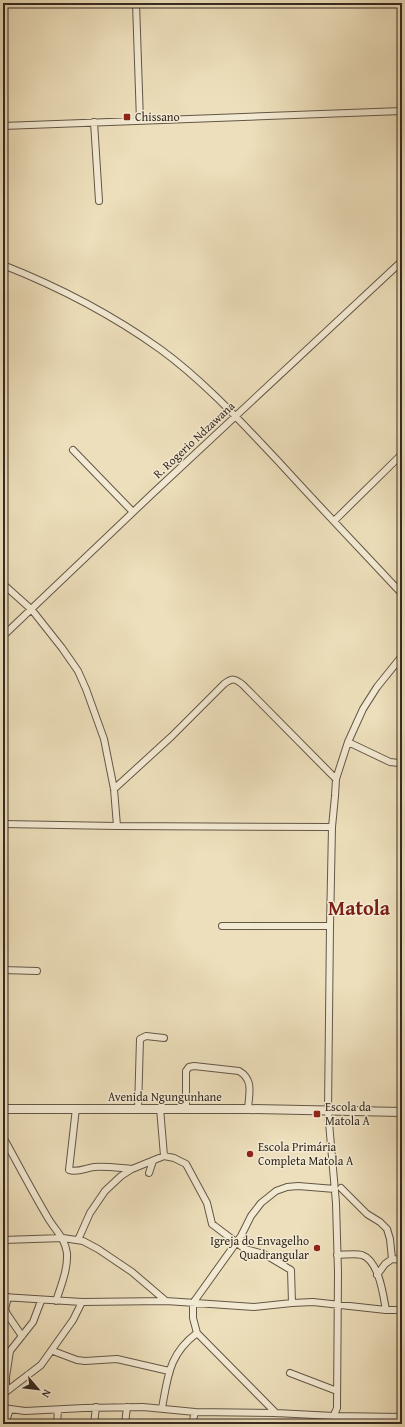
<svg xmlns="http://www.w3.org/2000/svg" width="405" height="1427" font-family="'Gentium Book Plus',serif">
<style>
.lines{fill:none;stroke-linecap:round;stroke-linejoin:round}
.minor-casing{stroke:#635747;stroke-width:8}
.tertiary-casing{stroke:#635747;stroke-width:10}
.minor{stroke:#f3ead3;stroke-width:6}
.tertiary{stroke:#f3ead3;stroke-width:8}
.poi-dot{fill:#8f2418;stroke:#f3ead3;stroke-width:1.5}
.labels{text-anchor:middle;stroke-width:3;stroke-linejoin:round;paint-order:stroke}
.poi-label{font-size:12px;fill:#352a20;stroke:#f3ead3;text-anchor:start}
.street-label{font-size:12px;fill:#352a20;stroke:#f3ead3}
.town-label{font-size:20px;font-weight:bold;fill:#7a1f14;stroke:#f3ead3}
</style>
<rect width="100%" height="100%" fill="#eddfbb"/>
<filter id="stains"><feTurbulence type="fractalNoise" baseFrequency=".005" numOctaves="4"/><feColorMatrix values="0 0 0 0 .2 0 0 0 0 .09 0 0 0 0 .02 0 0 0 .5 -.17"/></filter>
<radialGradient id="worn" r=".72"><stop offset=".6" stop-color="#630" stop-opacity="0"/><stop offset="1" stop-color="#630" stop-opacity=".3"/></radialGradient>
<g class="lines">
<g class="minor-casing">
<path id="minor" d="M 136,3 L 140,121
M 94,122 L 99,201
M 3,126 L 402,111
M 3,265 C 59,287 111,314 160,349 C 204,381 241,422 278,461 C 319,506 361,550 402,594
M 73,450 L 133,512
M 334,521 L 402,454
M 3,584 L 32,610 L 62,648 L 78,671 L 86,689 L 104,739 L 114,789 L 117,826
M 3,636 L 151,495 L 402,261
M 348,742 L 390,762 L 399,763 L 402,757
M 114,789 L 172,736 L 224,684 C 232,678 235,678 243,685 L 336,779
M 3,824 L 117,826 L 332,827
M 222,926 L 330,926
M 3,970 L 37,971
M 76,1108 L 69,1170 C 77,1173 86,1168 94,1167 C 106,1166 119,1168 132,1169
M 160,1108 L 164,1156
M 138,1109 L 140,1039 L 146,1036 L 164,1038
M 186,1109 L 186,1071 L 189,1067 L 194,1066 L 239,1071 C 254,1080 249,1093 248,1109
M 3,1137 C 18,1164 32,1191 48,1218 C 55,1230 65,1238 67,1253 C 68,1269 61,1286 56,1301
M 149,1173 L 153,1161
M 341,1188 L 367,1214 L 380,1222 L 387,1229 L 390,1239 L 392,1259
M 3,1240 L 63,1238 L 83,1241 L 98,1249 L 132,1272 L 166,1301
M 78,1240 L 90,1213 L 105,1191 L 121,1176 L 132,1169 L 164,1156 L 174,1158 L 186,1164 L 207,1203 L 212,1224 L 245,1249 L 264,1254 L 291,1270 L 292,1303
M 337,1255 C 344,1255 355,1253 362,1255 C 379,1261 383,1294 386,1310
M 377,1275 L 385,1264 L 392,1259 L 402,1260
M 3,1297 L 82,1302 L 166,1301 L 254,1307 L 292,1303 L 313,1302 L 386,1310 L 402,1310
M 8,1297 L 5,1309 L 7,1314 L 22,1336
M 53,1351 L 77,1360 L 85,1361 L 117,1359 L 169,1371
M 290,1373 L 337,1391
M 6,1391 L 6,1377 L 10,1351 L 33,1322 L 41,1301
M 3,1394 L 41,1365 L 73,1320 L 82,1302
M 3,1408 L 25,1411 L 84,1408 L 143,1407 L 195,1412 L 276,1413 L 334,1416 L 402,1417
M 162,1408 C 168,1376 169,1354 197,1333
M 276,1413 L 197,1333 L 193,1318 L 193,1303 L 241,1236 L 251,1216 L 261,1203 L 276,1191 L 287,1187 L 298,1186 L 335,1189
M 5,1424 L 10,1409
M 57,1424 L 58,1410
M 94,1424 L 96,1407
M 125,1424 L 127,1407
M 192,1424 L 195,1412
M 330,1424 L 337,1408 L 338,1272 L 336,1203 L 328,1111 L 330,926 L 332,827 L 335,796 L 336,779 L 348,742 L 363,709 L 377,687 L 402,656"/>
</g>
<g class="tertiary-casing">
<path id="tertiary" d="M 3,1109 L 248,1109 L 402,1112"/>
</g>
<use href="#minor" class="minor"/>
<use href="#tertiary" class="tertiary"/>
</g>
<g class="poi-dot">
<rect x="123" y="113" width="8" height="8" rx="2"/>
<rect x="313" y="1110" width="8" height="8" rx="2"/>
<circle cx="250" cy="1154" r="4"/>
<circle cx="317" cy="1248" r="4"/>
</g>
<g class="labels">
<g class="poi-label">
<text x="135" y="121">Chissano</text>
<text x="325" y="1111">Escola da<tspan x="325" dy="14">Matola A</tspan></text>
<text x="258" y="1151">Escola Primária<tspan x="258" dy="14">Completa Matola A</tspan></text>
<text x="309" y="1245" text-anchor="end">Igreja do Envagelho<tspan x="309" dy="14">Quadrangular</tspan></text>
</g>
<g class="street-label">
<text transform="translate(194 440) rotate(-43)" y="4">R. Rogerio Ndzawana</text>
<text x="165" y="1101">Avenida Ngungunhane</text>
</g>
<g class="town-label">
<text x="359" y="915">Matola</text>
</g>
</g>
<rect width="405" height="1427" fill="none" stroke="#eddfbb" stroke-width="16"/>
<rect x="4" y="4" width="397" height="1419" fill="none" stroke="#352a20" stroke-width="2"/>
<rect x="8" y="8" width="389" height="1411" fill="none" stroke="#352a20"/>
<g transform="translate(38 1389) rotate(118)" stroke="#f3ead3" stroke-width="3" paint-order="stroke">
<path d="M0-3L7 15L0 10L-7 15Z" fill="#352a20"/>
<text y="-6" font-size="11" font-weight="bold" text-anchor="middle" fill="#352a20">N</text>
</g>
<rect width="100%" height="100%" filter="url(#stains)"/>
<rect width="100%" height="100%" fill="url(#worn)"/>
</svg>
